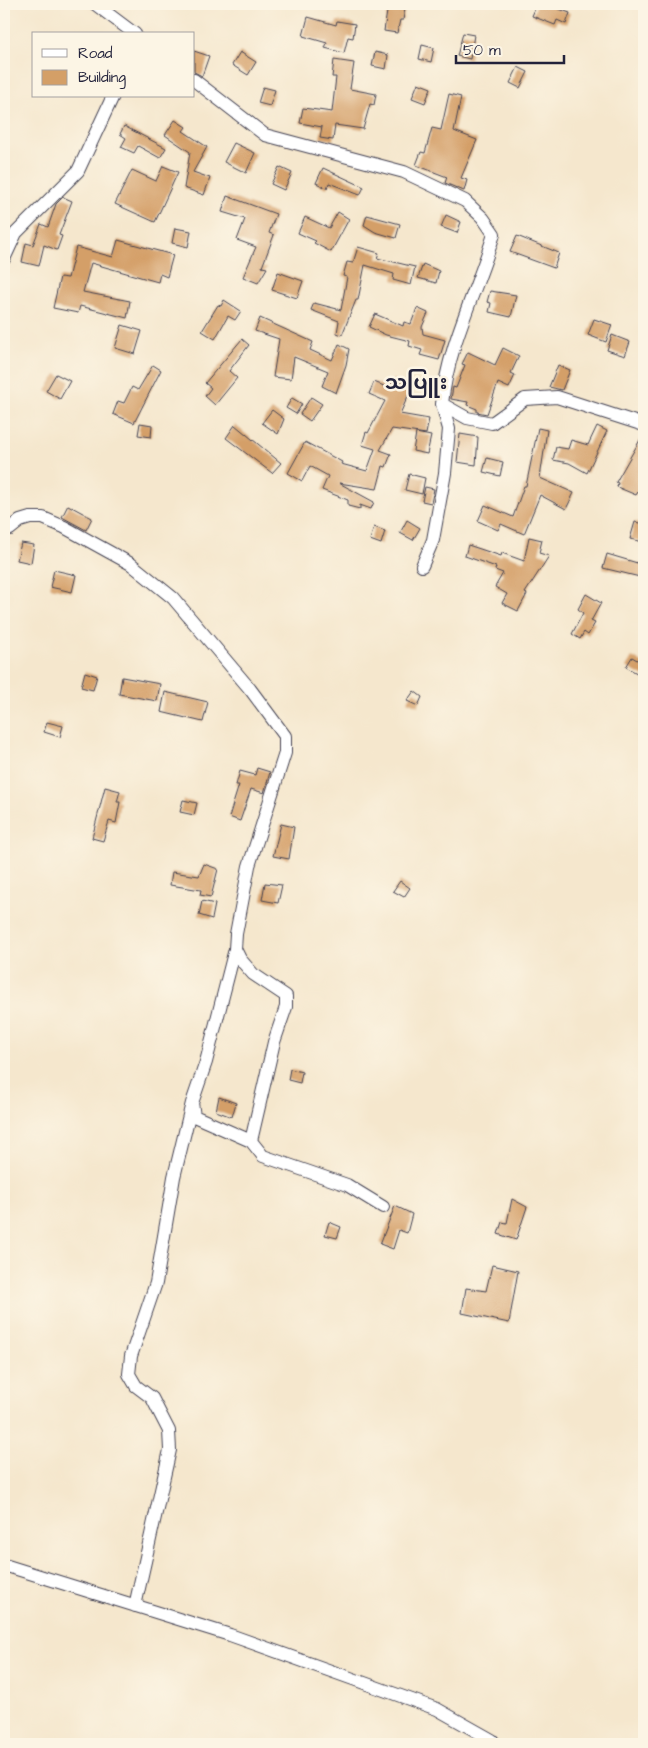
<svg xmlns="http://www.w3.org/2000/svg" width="648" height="1748" font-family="'Architects Daughter','Noto Sans Myanmar',sans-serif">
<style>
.building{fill:#d49f67}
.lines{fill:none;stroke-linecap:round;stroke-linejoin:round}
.street-casing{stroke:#424051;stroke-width:14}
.street{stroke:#fff;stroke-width:12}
.labels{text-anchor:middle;stroke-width:5;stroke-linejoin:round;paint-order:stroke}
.quarter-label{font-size:20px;font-weight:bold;fill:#22223b;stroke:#fcf5e5}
</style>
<rect width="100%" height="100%" fill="#fcf5e5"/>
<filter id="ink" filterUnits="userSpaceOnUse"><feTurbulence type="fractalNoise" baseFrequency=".02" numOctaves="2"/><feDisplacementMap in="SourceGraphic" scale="10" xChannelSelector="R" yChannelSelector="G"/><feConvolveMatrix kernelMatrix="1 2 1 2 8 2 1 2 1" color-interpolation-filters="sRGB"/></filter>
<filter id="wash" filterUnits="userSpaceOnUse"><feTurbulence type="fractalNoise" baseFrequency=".0096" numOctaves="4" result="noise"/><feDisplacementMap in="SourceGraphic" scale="20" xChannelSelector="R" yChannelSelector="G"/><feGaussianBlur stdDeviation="1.12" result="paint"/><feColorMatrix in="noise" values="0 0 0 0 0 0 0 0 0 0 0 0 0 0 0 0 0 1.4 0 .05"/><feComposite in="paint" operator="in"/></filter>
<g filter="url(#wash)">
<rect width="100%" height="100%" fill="#f5e7cd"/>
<g id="blocks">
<path class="building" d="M 537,4 L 545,4 L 570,13 L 566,24 L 557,20 L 555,25 L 532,16 Z
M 388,5 L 405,8 L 403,20 L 400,20 L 397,33 L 384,31 Z
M 308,17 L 336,25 L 337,21 L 355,24 L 353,38 L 348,37 L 344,53 L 325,48 L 327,43 L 303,36 Z
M 463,33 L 474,35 L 470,59 L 457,56 Z
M 422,45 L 434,48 L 431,62 L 419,59 Z
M 194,51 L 209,56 L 202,76 L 194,72 Z
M 240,52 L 256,62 L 248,75 L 232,65 Z
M 375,52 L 388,55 L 386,69 L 372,66 Z
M 334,60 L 354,63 L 350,89 L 376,94 L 374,105 L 370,104 L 363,129 L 335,125 L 333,140 L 320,138 L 322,127 L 300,123 L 303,108 L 332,112 L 336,77 L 332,77 Z
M 518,67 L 528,72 L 520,88 L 510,83 Z
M 418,83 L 431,88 L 425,103 L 412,98 Z
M 263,87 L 275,90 L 270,106 L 258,103 Z
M 449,94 L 461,97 L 454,131 L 477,140 L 461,178 L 467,180 L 464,191 L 445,183 L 447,177 L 416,165 L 421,152 L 425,153 L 432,128 L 441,130 Z
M 175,120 L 186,127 L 183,131 L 207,147 L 193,172 L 210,178 L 204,195 L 184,188 L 190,152 L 165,135 Z
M 124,126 L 166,148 L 160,158 L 138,146 L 134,153 L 121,147 L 126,138 L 120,134 Z
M 234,143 L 255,153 L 246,173 L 224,162 Z
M 163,166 L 178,172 L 155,222 L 115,204 L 132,170 L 156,181 Z
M 279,167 L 292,173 L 284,190 L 271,184 Z
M 323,168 L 364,187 L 360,195 L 329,183 L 327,188 L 316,183 Z
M 227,196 L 276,214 L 269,233 L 274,235 L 262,267 L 267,268 L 258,283 L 243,277 L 256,247 L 237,240 L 245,219 L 222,212 Z
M 63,197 L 72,201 L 59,235 L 62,236 L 57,250 L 44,245 L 39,266 L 22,262 L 26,243 L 33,245 L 41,224 L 48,227 L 56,204 Z
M 338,212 L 349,219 L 331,252 L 314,243 L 316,241 L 298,233 L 305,217 L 329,228 Z
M 367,215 L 400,224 L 396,238 L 375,232 L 364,225 Z
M 446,215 L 461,222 L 457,233 L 441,227 Z
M 175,228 L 191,231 L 188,247 L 172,243 Z
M 517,236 L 559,253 L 554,268 L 510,252 Z
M 118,240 L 173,255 L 167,277 L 160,274 L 158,282 L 91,263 L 83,292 L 130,301 L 127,318 L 80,306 L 78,313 L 53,308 L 60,277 L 68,278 L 76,247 L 113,257 Z
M 358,247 L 379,253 L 377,258 L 415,267 L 411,285 L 393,280 L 394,274 L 365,265 L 358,300 L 356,300 L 342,335 L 337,333 L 339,321 L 311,310 L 314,303 L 341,310 L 347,277 L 343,276 L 347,262 L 353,263 Z
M 423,264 L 439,271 L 436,283 L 418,278 Z
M 278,272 L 303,281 L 297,298 L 272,290 Z
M 490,291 L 516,295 L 511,317 L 489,312 L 491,303 L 487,302 Z
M 224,300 L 241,311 L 235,320 L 228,316 L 215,339 L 202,331 L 218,305 L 221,306 Z
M 417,308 L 428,313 L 422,327 L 423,334 L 445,340 L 439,360 L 420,355 L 422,350 L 409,346 L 410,341 L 386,335 L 369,327 L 375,314 L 403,326 L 404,322 L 411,324 Z
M 260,318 L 313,342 L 310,350 L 332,360 L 339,344 L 349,349 L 346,365 L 336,393 L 322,386 L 328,371 L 294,357 L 291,379 L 273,377 L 279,339 L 255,331 Z
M 594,319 L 612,325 L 606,342 L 588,335 Z
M 122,325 L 142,331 L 135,354 L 115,348 Z
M 612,335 L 630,342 L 625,356 L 607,350 Z
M 242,339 L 249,345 L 229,371 L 237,378 L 215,405 L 205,396 L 211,388 L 205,383 Z
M 503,348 L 519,356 L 511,373 L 515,375 L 509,388 L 498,383 L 487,414 L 477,412 L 477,409 L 467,405 L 468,402 L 451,399 L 453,387 L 456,388 L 465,365 L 462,364 L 468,352 L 495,365 Z
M 153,365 L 161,370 L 134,423 L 113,414 L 118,401 L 124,403 L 132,387 L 138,390 Z
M 558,365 L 570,370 L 562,390 L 549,387 Z
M 56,374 L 70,381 L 60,399 L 46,391 Z
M 393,379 L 412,387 L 400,414 L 429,419 L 426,434 L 392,429 L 380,450 L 391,454 L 386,467 L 383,466 L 377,489 L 339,483 L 374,502 L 371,509 L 360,505 L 360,509 L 348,506 L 348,500 L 322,490 L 328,476 L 310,466 L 302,481 L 288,473 L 305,442 L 342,462 L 341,464 L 367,471 L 375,449 L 362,445 L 366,432 L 368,433 L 385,401 L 369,394 L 374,382 L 389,388 Z
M 311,397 L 322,404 L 310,421 L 300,414 Z
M 292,398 L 302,404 L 296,414 L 286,408 Z
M 272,410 L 284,419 L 278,434 L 262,423 Z
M 140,423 L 152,425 L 151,437 L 138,435 Z
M 235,425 L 281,463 L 272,473 L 226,438 Z
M 597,426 L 607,431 L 587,473 L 569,463 L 553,460 L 556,447 L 568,449 L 571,440 L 588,445 Z
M 538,428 L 547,430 L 540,478 L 574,493 L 566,509 L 540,495 L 524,534 L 501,524 L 498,530 L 478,521 L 485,505 L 513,517 L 524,486 L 526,486 Z
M 416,433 L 431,436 L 427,454 L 413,451 Z
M 644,433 L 644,494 L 638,492 L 636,495 L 617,487 L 618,483 L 616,482 Z
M 460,434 L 478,437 L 476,465 L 457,462 Z
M 487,458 L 503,462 L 500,476 L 483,472 Z
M 409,474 L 425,478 L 422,494 L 405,490 Z
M 425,487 L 434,489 L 431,503 L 422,501 Z
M 68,505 L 92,518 L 86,530 L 62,517 Z
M 407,520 L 420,528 L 413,540 L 400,533 Z
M 635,522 L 644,524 L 644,542 L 630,539 Z
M 374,527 L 385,531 L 381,544 L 370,540 Z
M 529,537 L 542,540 L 539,553 L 549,556 L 525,593 L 527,594 L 518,611 L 502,603 L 507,594 L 495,587 L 503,573 L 495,570 L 496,567 L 465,556 L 468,545 L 501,556 L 502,553 L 524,561 Z
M 21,543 L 34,545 L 31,563 L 17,560 Z
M 607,554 L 644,565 L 644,578 L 603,568 Z
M 54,570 L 76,575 L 72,592 L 50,587 Z
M 586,594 L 601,603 L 591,621 L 595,623 L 588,635 L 584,632 L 580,639 L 572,634 L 583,613 L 578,609 Z
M 632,657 L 644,664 L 644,677 L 626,667 Z
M 85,672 L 97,676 L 93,690 L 81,687 Z
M 122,677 L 160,684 L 157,701 L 119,694 Z
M 414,691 L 422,697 L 418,706 L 407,701 Z
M 165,692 L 208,702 L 203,722 L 161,712 Z
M 47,722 L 63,726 L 60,737 L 44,732 Z
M 257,768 L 270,772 L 264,793 L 251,789 L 240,821 L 229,817 L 239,785 L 236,785 L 240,771 L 255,775 Z
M 105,787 L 120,791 L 117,802 L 120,802 L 116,823 L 109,821 L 103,841 L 92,838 Z
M 183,800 L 197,803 L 194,815 L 180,812 Z
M 281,824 L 294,827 L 289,859 L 273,856 Z
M 204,864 L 218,869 L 211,897 L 200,895 L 201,890 L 170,885 L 172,872 L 199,876 Z
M 400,881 L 410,888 L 404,897 L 393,891 Z
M 265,883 L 282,885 L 278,903 L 262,900 Z
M 202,901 L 215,904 L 212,919 L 199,915 Z
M 290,1069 L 302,1072 L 300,1083 L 288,1080 Z
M 219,1097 L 236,1103 L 232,1117 L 216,1111 Z
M 512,1199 L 527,1207 L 516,1240 L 498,1234 L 502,1222 L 507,1223 Z
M 395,1206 L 412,1214 L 407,1233 L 399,1230 L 393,1249 L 380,1244 Z
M 329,1222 L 341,1227 L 337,1238 L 325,1235 Z
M 492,1265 L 518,1271 L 509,1323 L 462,1313 L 466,1288 L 486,1291 Z"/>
</g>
</g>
<g filter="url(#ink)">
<use href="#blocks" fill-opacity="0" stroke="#424051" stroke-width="1"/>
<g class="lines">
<g class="street-casing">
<path id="street" d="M 95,4 L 135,34
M 194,80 L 265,135 L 404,172 L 465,201 L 483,218 L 494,234 C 477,291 448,344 442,404 L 467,418 L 492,423 L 525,399 L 557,397 L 644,425
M 4,259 L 16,233 L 78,171 L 113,96
M 10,529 L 20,521 L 30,518 L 43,518 L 64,527 L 131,564 L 173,598 L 250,689 L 285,736 L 285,753 L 249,866 L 236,934 L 235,949 L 240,959 L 253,974 L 286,996 L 286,1007 L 274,1042 L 251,1141
M 422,566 L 433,540 L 445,473 L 449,429 L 442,404
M 235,949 L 206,1062 L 192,1103 L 194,1116 L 251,1141 L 263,1156 L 347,1185 L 383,1207
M 4,1565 L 230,1635 L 437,1709 L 492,1740 L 495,1744
M 135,1606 L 170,1450 L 169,1431 L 152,1398 L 136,1386 L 129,1374 L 131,1356 L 156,1283 L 174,1177 L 192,1103"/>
</g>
<use href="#street" class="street"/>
</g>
</g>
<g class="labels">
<g class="quarter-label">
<text x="416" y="389">သပြူး</text>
</g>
</g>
<rect width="648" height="1748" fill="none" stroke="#fcf5e5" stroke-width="20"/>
<rect x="32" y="32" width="162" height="65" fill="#fcf5e5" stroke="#a5a1a1"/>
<rect x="42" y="49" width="25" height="8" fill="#ffffff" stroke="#a5a1a1"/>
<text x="78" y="58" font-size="15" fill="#22223b">Road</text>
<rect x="42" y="70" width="25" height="15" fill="#d49f67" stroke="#a5a1a1"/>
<text x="78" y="82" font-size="15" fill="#22223b">Building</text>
<path d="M456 55v8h108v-8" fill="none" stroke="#22223b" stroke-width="2.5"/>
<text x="463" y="55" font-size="15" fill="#22223b" stroke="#fcf5e5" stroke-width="4" paint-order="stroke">50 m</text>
</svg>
